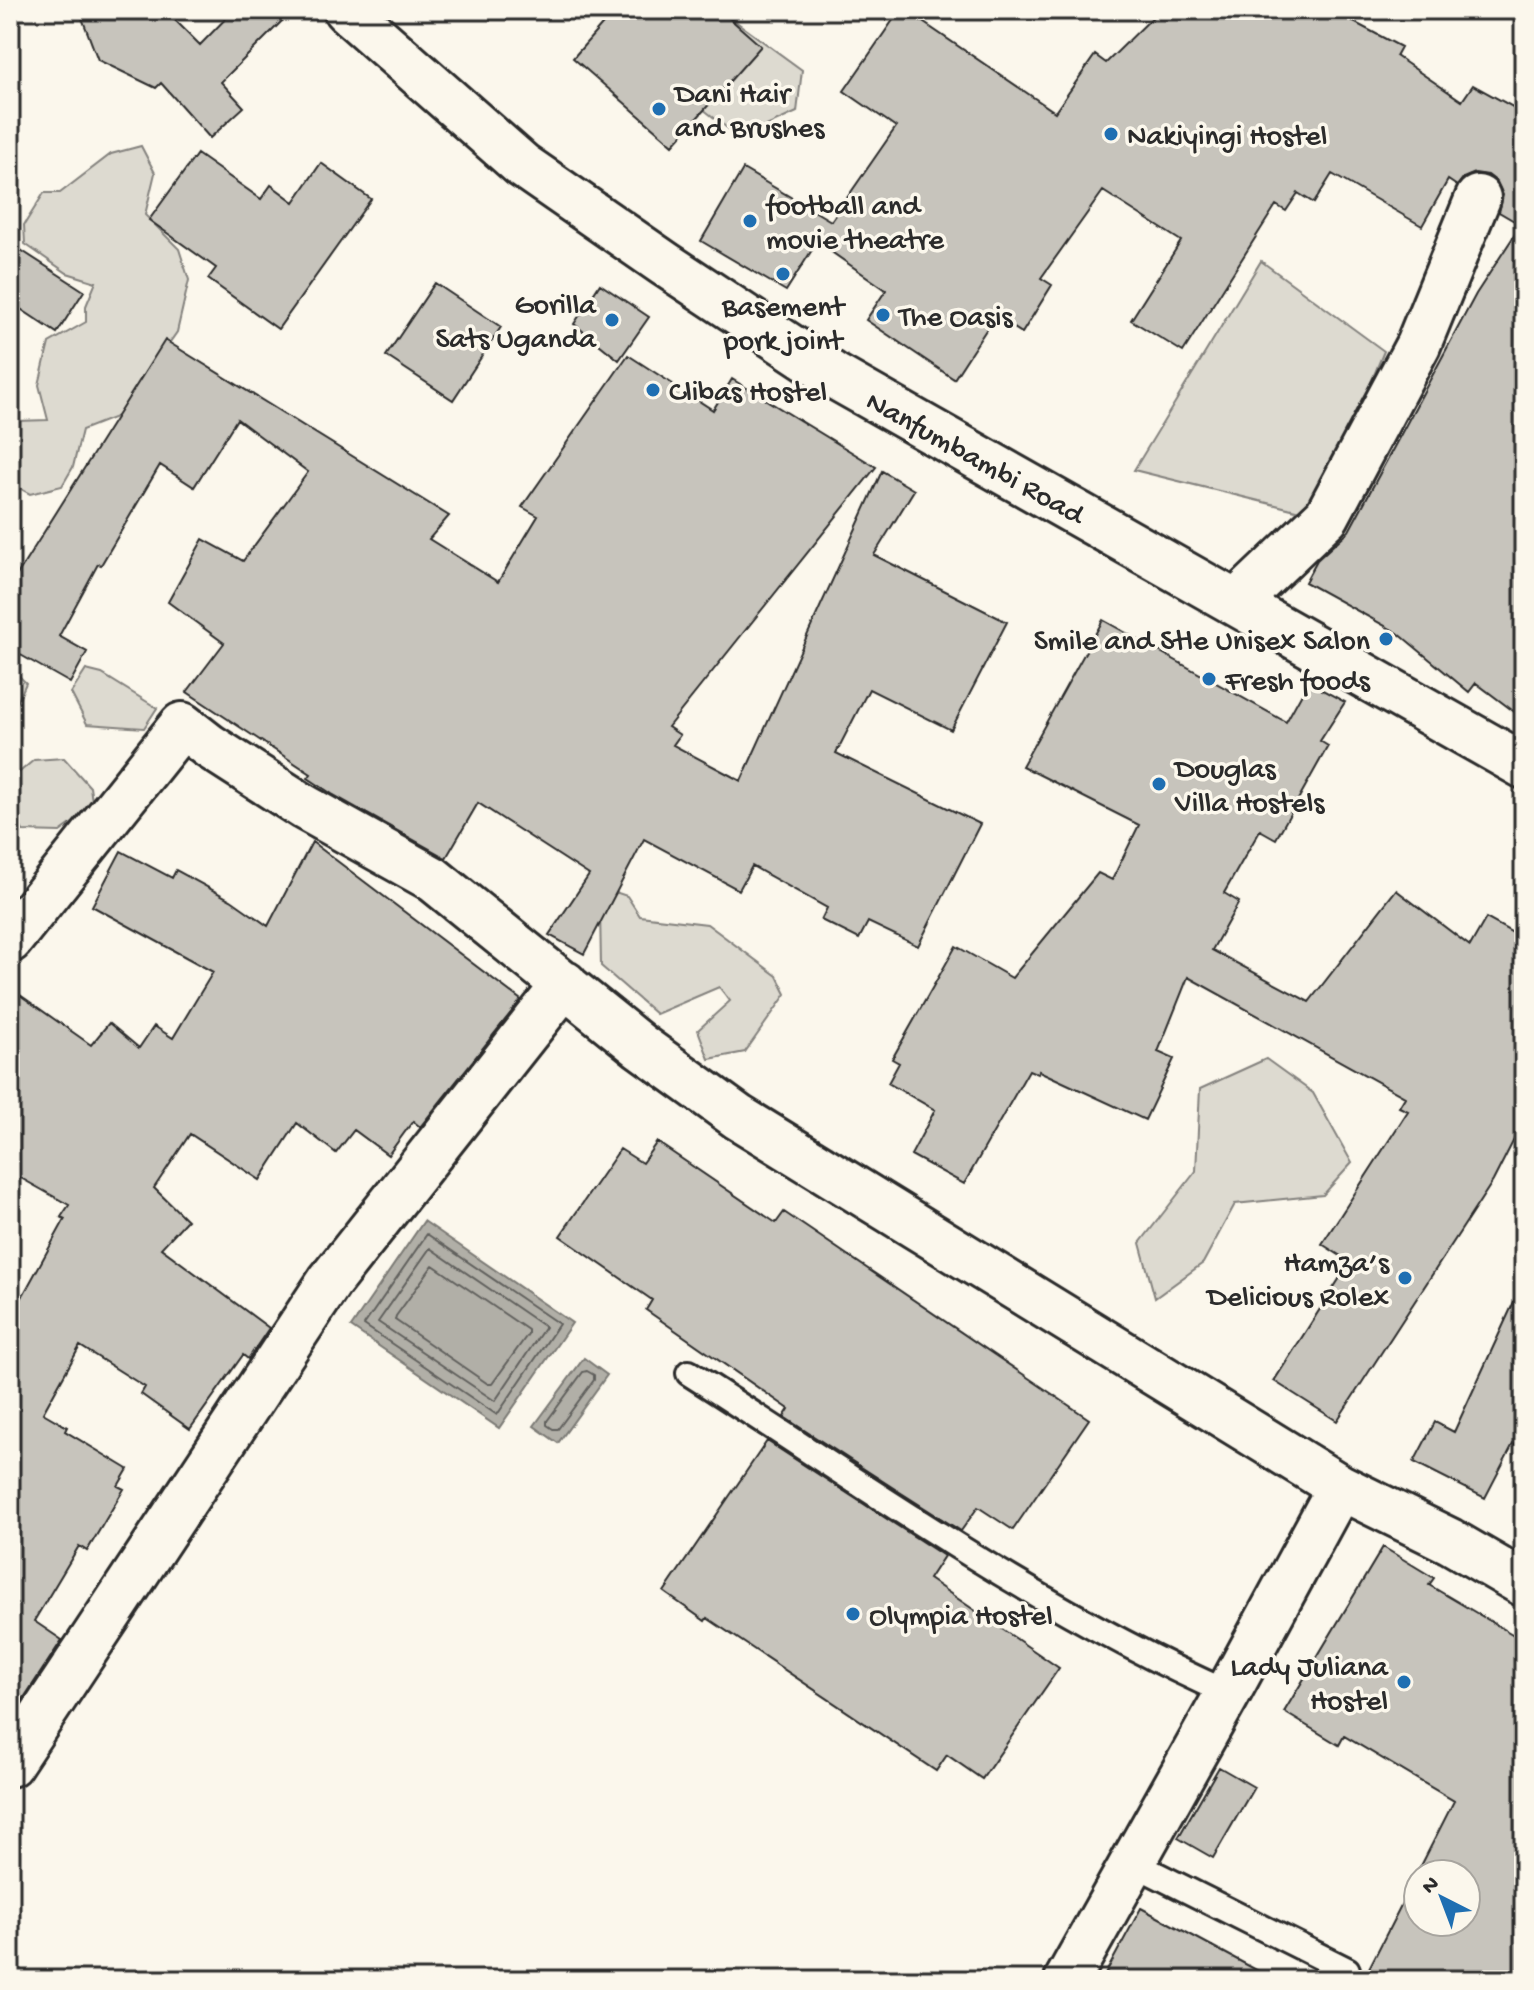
<svg xmlns="http://www.w3.org/2000/svg" width="1534" height="1990" font-family="'Gochi Hand',sans-serif">
<style>
.green{fill:#dddad0;stroke:#84827e;stroke-width:2}
.water{fill:#b1afa7;stroke:#7b7a75;stroke-width:2}
.lines{fill:none;stroke-linecap:round;stroke-linejoin:round}
.shore{stroke:#61605d;stroke-width:2}
.building{fill:#c7c4bc;stroke:#2b2b2b;stroke-width:2;fill-rule:evenodd}
.lane-casing{stroke:#2b2b2b;stroke-width:30}
.street-casing{stroke:#2b2b2b;stroke-width:50}
.secondary-casing{stroke:#2b2b2b;stroke-width:50}
.lane{stroke:#fbf7ec;stroke-width:24}
.street{stroke:#fbf7ec;stroke-width:44}
.secondary{stroke:#fbf7ec;stroke-width:44}
.poi-dot{fill:#1f6fb2;stroke:#fbf7ec;stroke-width:3}
.labels{text-anchor:middle;stroke-width:7;stroke-linejoin:round;paint-order:stroke}
.poi-label{font-size:30px;fill:#2b2b2b;stroke:#fbf7ec;text-anchor:start}
.street-label{font-size:30px;fill:#2b2b2b;stroke:#fbf7ec}
</style>
<rect width="100%" height="100%" fill="#fbf7ec"/>
<filter id="ink" filterUnits="userSpaceOnUse"><feTurbulence type="fractalNoise" baseFrequency=".0125" numOctaves="2"/><feDisplacementMap in="SourceGraphic" scale="16" xChannelSelector="R" yChannelSelector="G"/><feConvolveMatrix kernelMatrix="1 2 1 2 8 2 1 2 1" color-interpolation-filters="sRGB"/></filter>
<g filter="url(#ink)">
<path class="green" d="M 720,10 L 802,70 L 797,112 L 740,138 L 694,102 Z
M 141,146 L 155,173 L 145,215 L 179,249 L 189,280 L 177,332 L 118,416 L 82,430 L 73,467 L 62,486 L 30,494 L 10,483 L 10,432 L 16,421 L 48,420 L 39,385 L 49,343 L 86,322 L 86,306 L 96,282 L 67,273 L 25,244 L 24,225 L 44,193 L 60,193 L 111,154 Z
M 1261,261 L 1384,351 L 1316,515 L 1134,470 Z
M 10,667 L 26,683 L 10,719 Z
M 86,670 L 102,674 L 157,708 L 144,728 L 87,724 L 71,693 Z
M 64,758 L 90,787 L 93,808 L 60,832 L 23,831 L 10,806 L 10,780 L 34,760 Z
M 612,891 L 627,896 L 640,916 L 707,924 L 777,976 L 786,994 L 745,1052 L 709,1059 L 698,1030 L 730,1001 L 719,987 L 656,1014 L 601,966 L 600,907 Z
M 1266,1059 L 1313,1093 L 1352,1163 L 1323,1195 L 1235,1204 L 1203,1263 L 1155,1298 L 1140,1243 L 1196,1171 L 1200,1089 Z"/>
<path class="water" d="M 424,1221 L 572,1323 L 499,1428 L 351,1327 Z
M 584,1358 L 607,1375 L 558,1443 L 534,1426 Z"/>
<g class="lines">
<path class="shore" d="M 427,1234 L 559,1324 L 497,1415 L 364,1325 Z
M 430,1248 L 545,1327 L 495,1401 L 378,1322 Z
M 433,1265 L 528,1330 L 528,1334 L 492,1384 L 488,1384 L 395,1320 L 396,1316 Z
M 587,1371 L 594,1375 L 594,1380 L 558,1429 L 553,1429 L 547,1425 L 547,1421 L 583,1372 Z"/>
</g>
<path class="building" d="M 79,10 L 165,10 L 200,45 L 234,10 L 293,10 L 221,82 L 244,107 L 210,138 L 161,83 L 156,88 L 98,60 Z
M 615,10 L 720,10 L 761,46 L 673,145 L 573,58 Z
M 900,10 L 905,10 L 1055,112 L 1095,55 L 1106,63 L 1160,10 L 1331,10 L 1401,47 L 1396,56 L 1462,101 L 1473,85 L 1524,113 L 1524,719 L 1476,683 L 1469,692 L 1398,633 L 1305,582 L 1317,560 L 1349,531 L 1476,294 L 1521,225 L 1499,212 L 1503,195 L 1497,182 L 1488,175 L 1475,173 L 1463,178 L 1457,186 L 1448,180 L 1422,226 L 1332,174 L 1314,203 L 1298,193 L 1286,211 L 1276,205 L 1183,352 L 1131,320 L 1181,241 L 1103,191 L 1041,278 L 1052,285 L 1022,333 L 995,316 L 954,379 L 866,320 L 886,290 L 817,242 L 786,291 L 701,241 L 743,169 L 831,221 L 896,127 L 844,91 Z
M 197,154 L 261,199 L 271,185 L 294,202 L 321,163 L 371,199 L 278,329 L 208,279 L 216,268 L 149,220 Z
M 10,243 L 84,291 L 57,333 L 10,302 Z
M 435,283 L 501,327 L 453,400 L 386,356 Z
M 600,284 L 649,317 L 619,360 L 574,324 Z
M 165,340 L 449,516 L 429,539 L 498,582 L 538,516 L 522,507 L 628,355 L 713,410 L 732,379 L 876,467 L 668,727 L 680,735 L 673,745 L 741,781 L 882,471 L 914,490 L 874,555 L 1007,622 L 951,730 L 869,689 L 836,753 L 980,824 L 918,946 L 868,922 L 859,939 L 821,920 L 827,908 L 752,866 L 739,890 L 644,839 L 584,954 L 549,935 L 589,875 L 478,803 L 446,858 L 332,794 L 308,778 L 311,774 L 187,692 L 224,643 L 168,602 L 203,539 L 243,561 L 308,472 L 237,419 L 194,487 L 160,465 L 101,565 L 98,564 L 59,636 L 87,652 L 70,683 L 10,649 L 10,586 Z
M 1103,620 L 1286,722 L 1308,682 L 1345,702 L 1320,741 L 1328,746 L 1276,839 L 1260,830 L 1224,893 L 1239,902 L 1212,950 L 1309,1002 L 1396,890 L 1470,946 L 1486,918 L 1524,939 L 1524,1120 L 1493,1181 L 1337,1421 L 1274,1381 L 1350,1262 L 1322,1244 L 1408,1111 L 1399,1107 L 1405,1097 L 1188,977 L 1158,1052 L 1174,1059 L 1145,1120 L 1039,1071 L 1038,1074 L 1029,1070 L 964,1184 L 911,1155 L 935,1110 L 888,1083 L 899,1063 L 892,1059 L 956,946 L 1012,978 L 1098,873 L 1112,880 L 1139,825 L 1022,766 Z
M 312,842 L 521,1000 L 420,1127 L 413,1121 L 388,1155 L 354,1130 L 336,1153 L 297,1123 L 260,1180 L 190,1134 L 154,1188 L 187,1220 L 161,1248 L 269,1328 L 248,1359 L 243,1355 L 190,1429 L 141,1394 L 145,1387 L 80,1346 L 43,1413 L 67,1427 L 65,1431 L 128,1469 L 118,1486 L 124,1489 L 87,1551 L 79,1546 L 34,1621 L 62,1640 L 10,1719 L 10,1319 L 65,1219 L 61,1217 L 69,1205 L 10,1172 L 10,988 L 91,1045 L 109,1023 L 139,1048 L 154,1026 L 173,1038 L 213,972 L 92,906 L 121,851 L 172,878 L 176,870 L 231,900 L 268,926 Z
M 657,1142 L 776,1223 L 784,1212 L 1089,1419 L 1013,1530 L 978,1507 L 961,1531 L 895,1489 L 784,1417 L 789,1409 L 646,1310 L 652,1300 L 560,1236 L 620,1149 L 642,1163 Z
M 1524,1280 L 1524,1449 L 1513,1444 L 1485,1498 L 1414,1462 L 1435,1422 L 1454,1432 Z
M 767,1441 L 944,1556 L 929,1579 L 1059,1668 L 982,1779 L 947,1755 L 936,1771 L 707,1618 L 705,1621 L 664,1592 Z
M 1383,1547 L 1434,1578 L 1429,1585 L 1524,1641 L 1524,1980 L 1363,1980 L 1454,1801 L 1344,1736 L 1339,1745 L 1284,1712 ZM 1418,1874 L 1466,1874 L 1466,1922 L 1418,1922 Z
M 1219,1767 L 1254,1787 L 1213,1858 L 1178,1838 Z
M 1141,1908 L 1275,1980 L 1102,1980 Z"/>
<g class="lines">
<g class="lane-casing">
<path id="lane" d="M 689,1373 C 865,1485 1037,1609 1228,1693
M 1133,1863 L 1347,1970"/>
</g>
<g class="street-casing">
<path id="street" d="M 1237,602 L 1327,516 L 1418,345 L 1478,198
M 10,940 L 182,725 L 209,746 L 304,807 L 433,879 L 640,1046 L 738,1117 L 1340,1487 L 1450,1541 L 1524,1584
M 10,1764 L 330,1281 L 565,984
M 1067,1980 L 1228,1693 L 1340,1487"/>
</g>
<g class="secondary-casing">
<path id="secondary" d="M 346,10 L 522,165 L 665,264 L 836,377 L 1524,766"/>
</g>
<use href="#lane" class="lane"/>
<use href="#street" class="street"/>
<use href="#secondary" class="secondary"/>
</g>
</g>
<g class="poi-dot">
<circle cx="659" cy="109" r="8"/>
<circle cx="1111" cy="134" r="8"/>
<circle cx="750" cy="221" r="8"/>
<circle cx="783" cy="274" r="8"/>
<circle cx="883" cy="315" r="8"/>
<circle cx="612" cy="320" r="8"/>
<circle cx="653" cy="390" r="8"/>
<circle cx="1386" cy="639" r="8"/>
<circle cx="1209" cy="679" r="8"/>
<circle cx="1159" cy="784" r="8"/>
<circle cx="1405" cy="1278" r="8"/>
<circle cx="853" cy="1614" r="8"/>
<circle cx="1404" cy="1682" r="8"/>
</g>
<g class="labels">
<g class="poi-label">
<text x="675" y="102">Dani Hair<tspan x="675" dy="34">and Brushes</tspan></text>
<text x="1127" y="144">Nakiyingi Hostel</text>
<text x="766" y="214">football and<tspan x="766" dy="34">movie theatre</tspan></text>
<text x="596" y="313" text-anchor="end">Gorilla<tspan x="596" dy="34">Sats Uganda</tspan></text>
<text x="783" y="315" text-anchor="middle">Basement<tspan x="783" dy="34">pork joint</tspan></text>
<text x="899" y="325">The Oasis</text>
<text x="669" y="400">Clibas Hostel</text>
<text x="1370" y="649" text-anchor="end">Smile and Stle Unisex Salon</text>
<text x="1225" y="689">Fresh foods</text>
<text x="1175" y="777">Douglas<tspan x="1175" dy="34">Villa Hostels</tspan></text>
<text x="1389" y="1271" text-anchor="end">Hamza’s<tspan x="1389" dy="34">Delicious Rolex</tspan></text>
<text x="869" y="1624">Olympia Hostel</text>
<text x="1388" y="1675" text-anchor="end">Lady Juliana<tspan x="1388" dy="34">Hostel</tspan></text>
</g>
<g class="street-label">
<text transform="translate(976 456) rotate(29)" y="10">Nanfumbambi Road</text>
</g>
</g>
<rect width="1534" height="1990" fill="none" stroke="#fbf7ec" stroke-width="40"/>
<rect x="20" y="20" width="1494" height="1950" fill="none" stroke="#2b2b2b" stroke-width="3" filter="url(#ink)"/>
<g transform="translate(1442 1898) rotate(318)"><circle r="38" fill="#fbf7ec" stroke="#a8a59f" stroke-width="2"/>
<path d="M0-6L14 30L0 20L-14 30Z" fill="#1f6fb2"/>
<text y="-12" font-size="22" font-weight="bold" text-anchor="middle" fill="#2b2b2b">N</text>
</g>
</svg>
